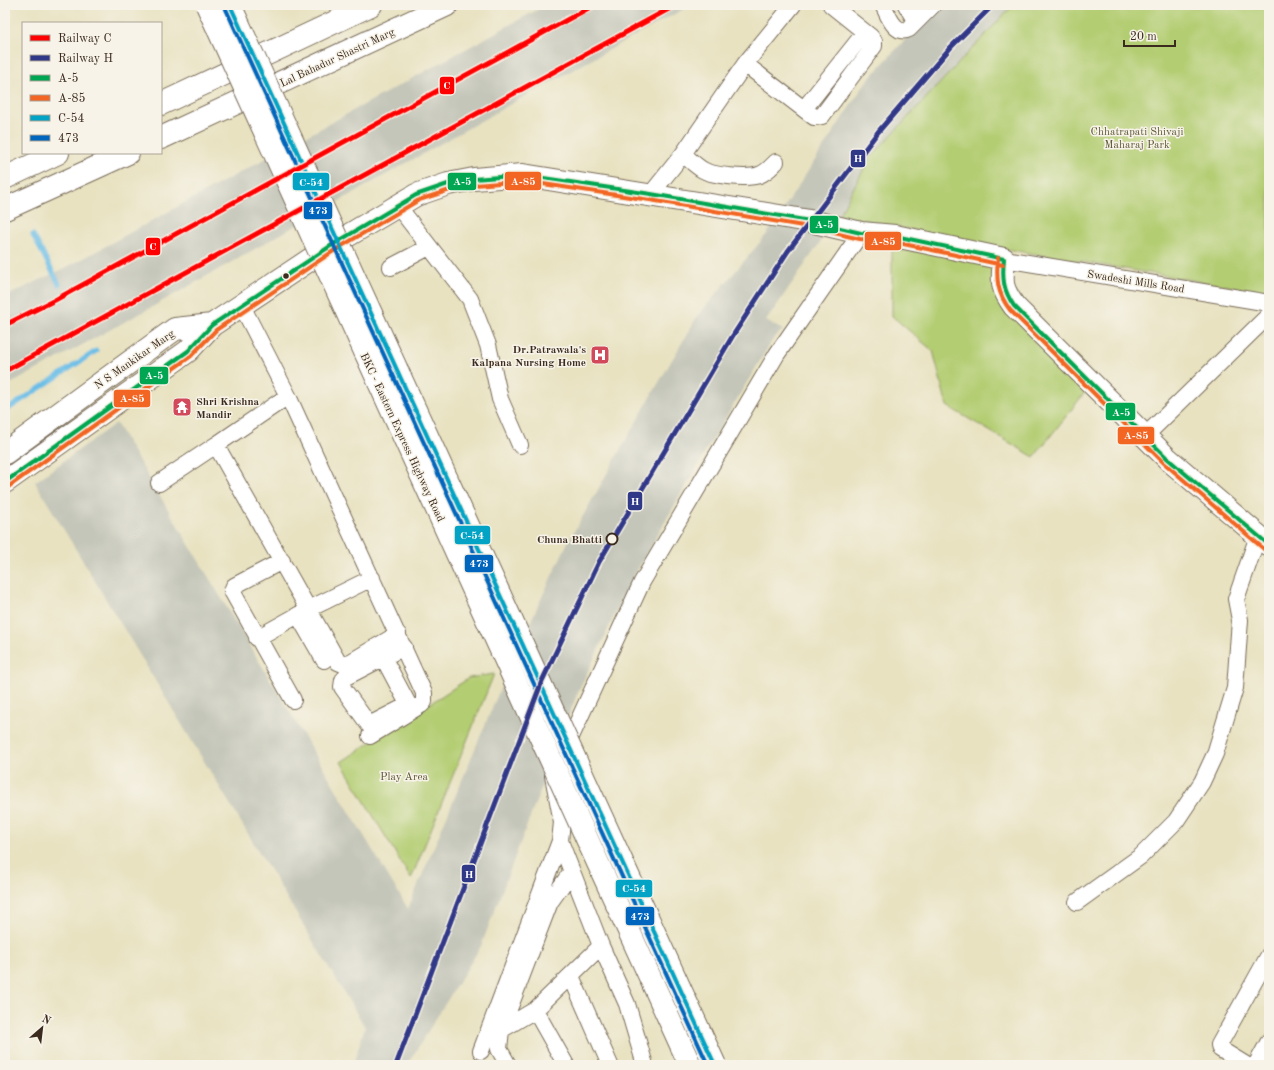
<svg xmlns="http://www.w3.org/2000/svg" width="1274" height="1070" font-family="'Old Standard TT',serif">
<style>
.industrial{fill:#c4c6b9}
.green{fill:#b3cd72;stroke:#777c48}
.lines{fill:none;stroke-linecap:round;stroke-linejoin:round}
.stream{stroke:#6bbee7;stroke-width:5}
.street-casing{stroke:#786a57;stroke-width:18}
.secondary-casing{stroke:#786a57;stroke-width:24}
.primary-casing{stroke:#786a57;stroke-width:24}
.street{stroke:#fff;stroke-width:16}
.secondary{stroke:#fff;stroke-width:22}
.primary{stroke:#fff;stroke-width:22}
.secondary-bridge-casing{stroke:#786a57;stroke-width:24;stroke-linecap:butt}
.secondary-bridge{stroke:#fff;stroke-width:22}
.bus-1-casing{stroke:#f7f3e8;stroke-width:7}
.bus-2-casing{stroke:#f7f3e8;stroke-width:7}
.bus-3-casing{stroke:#f7f3e8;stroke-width:7}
.bus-4-casing{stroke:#f7f3e8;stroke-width:7}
.bus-1{stroke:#00a651;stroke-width:4}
.bus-2{stroke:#f26522;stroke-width:4}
.bus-3{stroke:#03a3c5;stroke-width:4}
.bus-4{stroke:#0065bd;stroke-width:4}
.rail-1-casing{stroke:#f7f3e8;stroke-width:8}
.rail-2-casing{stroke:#f7f3e8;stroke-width:8}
.rail-1{stroke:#f00;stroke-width:5}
.rail-2{stroke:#303888;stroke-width:5}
.bus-dot{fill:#3b2a1e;stroke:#f7f3e8;stroke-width:1.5}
.stop-dot{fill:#f7f3e8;stroke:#3b2a1e;stroke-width:2}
.labels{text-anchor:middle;stroke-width:3;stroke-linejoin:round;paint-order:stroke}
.street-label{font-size:11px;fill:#3b2a1e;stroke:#f7f3e8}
.park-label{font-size:11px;fill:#595333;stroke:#f7f3e8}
.poi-label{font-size:11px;font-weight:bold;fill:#3b2a1e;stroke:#f7f3e8;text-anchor:end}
.stop-label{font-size:11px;font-weight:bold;fill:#3b2a1e;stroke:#f7f3e8;text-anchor:end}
.line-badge{stroke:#f7f3e8;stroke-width:1.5}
.badge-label{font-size:11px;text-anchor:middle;font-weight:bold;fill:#fff}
</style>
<rect width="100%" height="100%" fill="#f7f3e8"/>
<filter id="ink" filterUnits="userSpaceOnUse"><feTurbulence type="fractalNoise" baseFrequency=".025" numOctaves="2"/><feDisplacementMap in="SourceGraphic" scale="8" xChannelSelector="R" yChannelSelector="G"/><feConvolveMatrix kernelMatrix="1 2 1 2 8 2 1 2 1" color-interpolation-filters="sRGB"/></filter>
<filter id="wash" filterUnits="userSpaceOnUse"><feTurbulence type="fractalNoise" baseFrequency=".012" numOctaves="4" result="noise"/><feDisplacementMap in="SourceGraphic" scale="16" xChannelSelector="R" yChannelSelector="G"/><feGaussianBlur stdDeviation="0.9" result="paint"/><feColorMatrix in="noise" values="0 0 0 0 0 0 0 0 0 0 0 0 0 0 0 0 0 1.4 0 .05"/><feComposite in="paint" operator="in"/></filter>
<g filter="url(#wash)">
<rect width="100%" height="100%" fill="#e8e2c1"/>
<path class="industrial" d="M 546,5 L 691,5 L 509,105 L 152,307 L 5,387 L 5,297 L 75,263 Z
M 937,5 L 1013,5 L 869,159 L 839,215 L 766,321 L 783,330 L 773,339 L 707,449 L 631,581 L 577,694 L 481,946 L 407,1065 L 353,1065 L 365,1027 L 35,482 L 116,423 L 408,909 L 511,663 L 567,544 L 658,384 L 697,317 L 767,234 L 866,82 Z"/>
<path class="green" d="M 1013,5 L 1269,5 L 1269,293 L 1005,249 L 839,215 L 869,159 Z
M 892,250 L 918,251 L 995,264 L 1086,391 L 1034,457 L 947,406 L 933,351 L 892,316 Z
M 494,674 L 411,879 L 341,762 L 469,678 Z"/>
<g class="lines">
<path class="stream" d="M 33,235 L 59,284
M 5,411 L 96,351"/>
</g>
</g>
<g filter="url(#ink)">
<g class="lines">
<g class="street-casing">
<path id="street" d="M 883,5 C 888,15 895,36 909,29 L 933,5
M 906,5 L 916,22
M 745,64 L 814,117 L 822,116 L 874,46 L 874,41 L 871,37 L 831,5
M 804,109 L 865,32
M 683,154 C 689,159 696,166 703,170 C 713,176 748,179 759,175 C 766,173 771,167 776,162
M 651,194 L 683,154 L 745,64 L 793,5
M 397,205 L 470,299 L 488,345 L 500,399 L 520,445
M 1004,259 L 1269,303
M 391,267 L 429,247
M 242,306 L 288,396 L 424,693 L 424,702 L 421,705 L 370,736
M 288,396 L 216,445 L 338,662 L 345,665 L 349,663 L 398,634
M 1145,436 L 1269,315
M 159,483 L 216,445
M 282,561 L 234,586 L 232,591 L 293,700
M 298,615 L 324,660
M 257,638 L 309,609 L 372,578
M 383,657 L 408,704 L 406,706 L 369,725 L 342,687 L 343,680 L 346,677 L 404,647
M 560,841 L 601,946 L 627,1004 L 645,1065
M 1077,902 L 1141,856 L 1176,821 L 1202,782 L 1215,754 L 1235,688 L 1240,620 L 1236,599 L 1258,536
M 571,976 L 610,1065
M 501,1030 L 535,1010
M 481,1051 L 560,841 L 562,822 L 553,776 L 642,582 L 777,354 L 861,233
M 508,1065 L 499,1049 L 501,1030 L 550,902 L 572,871
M 566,1065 L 535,1010 L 601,946
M 1246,1065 L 1220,1049 L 1219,1045 L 1269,955
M 1254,1065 L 1257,1063 L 1269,1041"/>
</g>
<g class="secondary-casing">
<path id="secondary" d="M 5,453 L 175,329 L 212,325 L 332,245 L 416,195 L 448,184 L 474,179 L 523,175 L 810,221 L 861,233 L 895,236 L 1004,259 C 1002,282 1000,286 1014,306 L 1168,459 L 1269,545
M 5,482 L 188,351 L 212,325"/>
</g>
<g class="primary-casing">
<path id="primary" d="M 161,104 L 371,5
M 161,138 L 447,5
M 5,178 L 58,153
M 5,209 L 128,153"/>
</g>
<use href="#street" class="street"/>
<use href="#secondary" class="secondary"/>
<use href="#primary" class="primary"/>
<g class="secondary-bridge-casing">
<path id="secondary-bridge" d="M 207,5 L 690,1065
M 230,5 L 715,1065"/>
</g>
<use href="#secondary-bridge" class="secondary-bridge"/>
<g class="bus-1-casing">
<path id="bus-1" d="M 1004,259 C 1002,278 1003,290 1014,306 L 1168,459 L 1269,545
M 5,482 L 188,351 L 212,325 L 332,245 L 416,195 L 448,184 L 474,179 L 523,175 L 651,194 L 810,221 L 861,233 L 895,236 L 1004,259"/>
</g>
<g class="bus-2-casing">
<path id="bus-2" d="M 998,258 C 996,279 997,293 1010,310 L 1164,463 L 1265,550
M 8,487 L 191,356 L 216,330 L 335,250 L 419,200 L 450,190 L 475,185 L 523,181 L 650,200 L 809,227 L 860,239 L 894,242 L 1003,265"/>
</g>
<g class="bus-3-casing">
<path id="bus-3" d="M 230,5 L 715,1065"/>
</g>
<g class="bus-4-casing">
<path id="bus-4" d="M 225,7 L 708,1065"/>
</g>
<use href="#bus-1" class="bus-1"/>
<use href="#bus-2" class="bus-2"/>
<use href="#bus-3" class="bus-3"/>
<use href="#bus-4" class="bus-4"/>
<g class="rail-1-casing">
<path id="rail-1" d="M 5,325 L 55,300 L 594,5
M 5,371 L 676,5"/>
</g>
<g class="rail-2-casing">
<path id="rail-2" d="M 396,1065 L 542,681 L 599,562 L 732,337 L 788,251 L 878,132 L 951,47 L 993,5"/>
</g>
<use href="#rail-1" class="rail-1"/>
<use href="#rail-2" class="rail-2"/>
</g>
</g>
<defs>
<g id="hospital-square" transform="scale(1)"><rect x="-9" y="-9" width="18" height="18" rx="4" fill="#d1495b" stroke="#f7f3e8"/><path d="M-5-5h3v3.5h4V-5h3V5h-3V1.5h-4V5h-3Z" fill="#fff"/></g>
<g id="temple-square" transform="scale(1)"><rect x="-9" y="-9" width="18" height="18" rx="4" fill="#d1495b" stroke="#f7f3e8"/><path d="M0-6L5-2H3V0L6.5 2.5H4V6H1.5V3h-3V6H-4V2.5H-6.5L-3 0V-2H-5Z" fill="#fff"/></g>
</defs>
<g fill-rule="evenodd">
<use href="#hospital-square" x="600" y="355"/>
<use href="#temple-square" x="182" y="407"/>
</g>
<circle class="bus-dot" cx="286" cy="276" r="3.5"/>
<circle class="stop-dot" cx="612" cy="539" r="5.5"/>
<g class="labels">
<g class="street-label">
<text transform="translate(337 57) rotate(-25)" y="4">Lal Bahadur Shastri Marg</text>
<text transform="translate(1136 281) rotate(9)" y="4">Swadeshi Mills Road</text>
<text transform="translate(134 359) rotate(-35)" y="4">N S Mankikar Marg</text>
<text transform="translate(403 437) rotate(65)" y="4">BKC - Eastern Express Highway Road</text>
</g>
<g class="park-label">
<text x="1137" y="135">Chhatrapati Shivaji<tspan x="1137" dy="13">Maharaj Park</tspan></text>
<text x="404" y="780">Play Area</text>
</g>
<g class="poi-label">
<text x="586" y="353">Dr.Patrawala's<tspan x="586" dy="13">Kalpana Nursing Home</tspan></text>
<text x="196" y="405" text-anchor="start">Shri Krishna<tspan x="196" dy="13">Mandir</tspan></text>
</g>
<g class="stop-label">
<text x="602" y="543">Chuna Bhatti</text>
</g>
</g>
<g class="line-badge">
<rect x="439" y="76" width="16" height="19" rx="4" fill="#f00"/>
<rect x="850" y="149" width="16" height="19" rx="4" fill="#303888"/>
<rect x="504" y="171" width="38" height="20" rx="4" fill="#f26522"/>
<rect x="447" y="172" width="30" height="19" rx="4" fill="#00a651"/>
<rect x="292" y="172" width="38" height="19" rx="4" fill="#03a3c5"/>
<rect x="303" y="201" width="30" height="19" rx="4" fill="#0065bd"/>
<rect x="809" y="215" width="30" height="19" rx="4" fill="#00a651"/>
<rect x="864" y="231" width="38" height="20" rx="4" fill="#f26522"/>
<rect x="145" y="237" width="16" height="19" rx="4" fill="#f00"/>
<rect x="139" y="366" width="30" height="19" rx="4" fill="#00a651"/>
<rect x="113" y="389" width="38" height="19" rx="4" fill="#f26522"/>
<rect x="1105" y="402" width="31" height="19" rx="4" fill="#00a651"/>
<rect x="1117" y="426" width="38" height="19" rx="4" fill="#f26522"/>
<rect x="627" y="491" width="16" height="20" rx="4" fill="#303888"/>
<rect x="454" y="525" width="37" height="20" rx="4" fill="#03a3c5"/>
<rect x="464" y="554" width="30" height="19" rx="4" fill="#0065bd"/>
<rect x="461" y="864" width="15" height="19" rx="4" fill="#303888"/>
<rect x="615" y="879" width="38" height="19" rx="4" fill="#03a3c5"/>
<rect x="625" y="906" width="30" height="20" rx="4" fill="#0065bd"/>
</g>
<g class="badge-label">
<text x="447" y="89">C</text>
<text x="858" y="162">H</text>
<text x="523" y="185">A-85</text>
<text x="462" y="185">A-5</text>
<text x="311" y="186">C-54</text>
<text x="318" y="214">473</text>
<text x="824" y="228">A-5</text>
<text x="883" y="245">A-85</text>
<text x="153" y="250">C</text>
<text x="154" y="379">A-5</text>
<text x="132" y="402">A-85</text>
<text x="1121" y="416">A-5</text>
<text x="1136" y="439">A-85</text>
<text x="635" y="505">H</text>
<text x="472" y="539">C-54</text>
<text x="479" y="567">473</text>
<text x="469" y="878">H</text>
<text x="634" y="892">C-54</text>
<text x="640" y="920">473</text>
</g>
<rect width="1274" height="1070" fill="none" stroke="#f7f3e8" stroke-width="20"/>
<rect x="22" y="22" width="140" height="132" fill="#f7f3e8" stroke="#aca397"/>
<rect x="30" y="35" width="20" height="6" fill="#ff0000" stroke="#aca397"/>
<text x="58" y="42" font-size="12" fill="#3b2a1e">Railway C</text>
<rect x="30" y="55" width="20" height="6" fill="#303888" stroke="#aca397"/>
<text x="58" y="62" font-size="12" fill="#3b2a1e">Railway H</text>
<rect x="30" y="75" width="20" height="6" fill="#00a651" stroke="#aca397"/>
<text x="58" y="82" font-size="12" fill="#3b2a1e">A-5</text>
<rect x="30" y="95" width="20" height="6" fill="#f26522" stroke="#aca397"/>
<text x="58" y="102" font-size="12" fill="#3b2a1e">A-85</text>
<rect x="30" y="115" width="20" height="6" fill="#03a3c5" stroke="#aca397"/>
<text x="58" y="122" font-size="12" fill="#3b2a1e">C-54</text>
<rect x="30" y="135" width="20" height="6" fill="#0065bd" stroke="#aca397"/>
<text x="58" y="142" font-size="12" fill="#3b2a1e">473</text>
<g transform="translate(42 1028) rotate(28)" stroke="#f7f3e8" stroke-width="3" paint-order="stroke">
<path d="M0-3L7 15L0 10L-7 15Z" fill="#3b2a1e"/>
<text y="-6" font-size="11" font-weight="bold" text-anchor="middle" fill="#3b2a1e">N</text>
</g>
<path d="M1124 40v6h51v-6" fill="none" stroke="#3b2a1e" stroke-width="2"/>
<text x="1130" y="40" font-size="12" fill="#3b2a1e" stroke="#f7f3e8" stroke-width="3" paint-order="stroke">20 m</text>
</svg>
